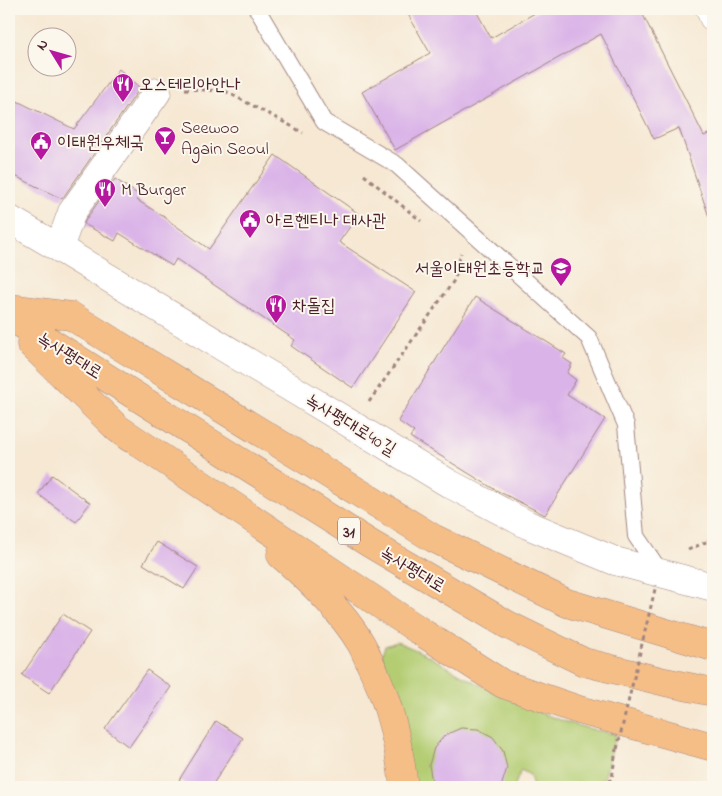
<svg xmlns="http://www.w3.org/2000/svg" width="722" height="796" font-family="'Indie Flower','Poor Story',sans-serif">
<style>
.green{fill:#b4cd73;stroke:#7f764f}
.building{fill:#dab4e8}
.lines{fill:none;stroke-linecap:round;stroke-linejoin:round}
.service-casing{stroke:#a0847f;stroke-width:18}
.minor-casing{stroke:#a0847f;stroke-width:29}
.primary-casing{stroke:#a0847f;stroke-width:29}
.path{stroke:#a0847f;stroke-width:3;stroke-dasharray:4 4;stroke-linecap:butt}
.service{stroke:#fff;stroke-width:16}
.minor{stroke:#fff;stroke-width:28}
.primary{stroke:#f6be87;stroke-width:28}
.path-bridge{stroke:#a0847f;stroke-width:3;stroke-dasharray:4 4;stroke-linecap:butt}
.labels{text-anchor:middle;stroke-width:4;stroke-linejoin:round;paint-order:stroke}
.shield{fill:#fbf7ec;stroke:#7f6065;stroke-width:1}
.shield-label{font-size:16px;font-weight:bold;fill:#4a1f2b}
.poi-label{font-size:18px;fill:#4a1f2b;stroke:#fbf7ec;text-anchor:start}
.street-label{font-size:18px;fill:#4a1f2b;stroke:#fbf7ec}
</style>
<rect width="100%" height="100%" fill="#fbf7ec"/>
<filter id="ink" filterUnits="userSpaceOnUse"><feTurbulence type="fractalNoise" baseFrequency=".02" numOctaves="2"/><feDisplacementMap in="SourceGraphic" scale="10" xChannelSelector="R" yChannelSelector="G"/><feConvolveMatrix kernelMatrix="1 2 1 2 8 2 1 2 1" color-interpolation-filters="sRGB"/></filter>
<filter id="wash" filterUnits="userSpaceOnUse"><feTurbulence type="fractalNoise" baseFrequency=".0096" numOctaves="4" result="noise"/><feDisplacementMap in="SourceGraphic" scale="20" xChannelSelector="R" yChannelSelector="G"/><feGaussianBlur stdDeviation="1.12" result="paint"/><feColorMatrix in="noise" values="0 0 0 0 0 0 0 0 0 0 0 0 0 0 0 0 0 1.4 0 .05"/><feComposite in="paint" operator="in"/></filter>
<g filter="url(#wash)">
<rect width="100%" height="100%" fill="#f6e8d3"/>
<path class="green" d="M 397,642 C 407,646 416,650 425,654 C 440,662 454,671 469,679 C 515,703 564,726 616,734 L 605,776 L 593,787 L 533,787 L 530,775 L 521,770 L 514,787 L 414,787 L 386,674 L 382,654 L 385,646 Z"/>
<g id="blocks">
<path class="building" d="M 405,9 L 475,9 L 491,38 L 542,9 L 640,9 L 704,136 L 713,132 L 713,217 L 709,217 L 679,128 L 654,139 L 601,34 L 395,150 L 362,92 L 430,53 Z
M 119,69 L 140,88 L 62,199 L 9,173 L 9,97 L 74,129 Z
M 275,155 L 359,214 L 339,242 L 416,292 L 353,388 L 291,346 L 295,340 L 176,259 L 172,266 L 119,233 L 115,241 L 84,224 L 86,219 L 115,179 L 139,195 L 137,200 L 169,220 L 169,221 L 209,249 Z
M 475,297 L 566,354 L 563,358 L 572,364 L 567,373 L 576,380 L 567,395 L 605,419 L 545,515 L 494,489 L 410,437 L 414,432 L 398,421 Z
M 52,475 L 90,503 L 76,522 L 38,494 Z
M 157,542 L 198,567 L 184,589 L 143,564 Z
M 63,614 L 90,632 L 49,693 L 22,675 Z
M 147,670 L 171,687 L 129,747 L 105,729 Z
M 216,721 L 243,738 L 211,787 L 191,787 L 179,780 Z
M 461,728 L 478,729 L 493,737 L 503,751 L 507,768 L 501,787 L 433,787 L 429,765 L 434,748 L 445,735 Z"/>
</g>
</g>
<g filter="url(#ink)">
<use href="#blocks" fill-opacity="0" stroke="#a0847f" stroke-width="1"/>
<g class="lines">
<g class="service-casing">
<path id="service" d="M 257,9 L 324,122 L 397,165 L 589,338 L 626,425 L 636,536 L 655,564 L 651,570"/>
</g>
<g class="minor-casing">
<path id="minor" d="M 710,9 L 713,17
M 9,219 L 59,248 L 450,484 L 528,525 L 615,561 L 713,587
M 59,248 L 72,212 L 157,92"/>
</g>
<g class="primary-casing">
<path id="primary" d="M 9,308 L 71,316 L 433,538 L 567,603 L 713,647
M 9,316 L 369,543 L 508,625 L 584,662 L 665,682 L 713,692
M 31,344 L 117,428 L 130,438
M 117,428 L 426,635 L 503,684 L 579,710 L 713,747
M 281,555 C 310,580 340,609 360,642 C 364,648 367,656 370,663 C 389,701 399,745 404,787"/>
</g>
<path class="path" d="M 185,89 L 225,91 L 293,127 L 303,133
M 364,175 L 421,221
M 369,402 L 455,279 L 461,253
M 708,541 L 713,534
M 688,550 L 708,541 L 713,541
M 357,787 L 357,785
M 602,787 L 612,779 L 616,749"/>
<use href="#service" class="service"/>
<use href="#minor" class="minor"/>
<use href="#primary" class="primary"/>
<path class="path-bridge" d="M 617,749 L 656,585"/>
</g>
</g>
<defs>
<g id="restaurant-pin" transform="scale(1.125)"><path d="M0 17L-7.5 6A9.5 9.5 0 1 1 7.5 6Z" fill="#b5179e" stroke="#fbf7ec"/><path d="M-5-6h1v4h1v-4h1v4h1v-4h1v5L-1.5 .5V6h-2V.5L-5-1ZM5-6V6H3V1.5H1.5Q1.5-4 5-6Z" fill="#fff"/></g>
<g id="bar-pin" transform="scale(1.125)"><path d="M0 17L-7.5 6A9.5 9.5 0 1 1 7.5 6Z" fill="#b5179e" stroke="#fbf7ec"/><path d="M-6-5H6L.8 .8V4.5H3.5V6h-7V4.5H-.8V.8Z" fill="#fff"/></g>
<g id="civic-pin" transform="scale(1.125)"><path d="M0 17L-7.5 6A9.5 9.5 0 1 1 7.5 6Z" fill="#b5179e" stroke="#fbf7ec"/><path d="M-.6-6.5H3V-4.5H.6V-3L4-1V1h2V6H-6V1h2V-1L-.6-3ZM-1.2 2.5V6h2.4V2.5Z" fill="#fff"/></g>
<g id="school-pin" transform="scale(1.125)"><path d="M0 17L-7.5 6A9.5 9.5 0 1 1 7.5 6Z" fill="#b5179e" stroke="#fbf7ec"/><path d="M0-5L7-2L0 1L-7-2ZM-4 1L0 2.5L4 1V4Q0 6-4 4Z" fill="#fff"/></g>
</defs>
<g fill-rule="evenodd">
<use href="#restaurant-pin" x="123" y="84"/>
<use href="#bar-pin" x="165" y="137"/>
<use href="#civic-pin" x="41" y="142"/>
<use href="#restaurant-pin" x="105" y="189"/>
<use href="#civic-pin" x="250" y="220"/>
<use href="#school-pin" x="561" y="268"/>
<use href="#restaurant-pin" x="276" y="305"/>
</g>
<g class="labels">
<rect class="shield" x="338" y="517.5" width="22" height="27" rx="4"/>
<g class="shield-label">
<text x="349" y="537">31</text>
</g>
<g class="poi-label">
<text x="139" y="90">오스테리아안나</text>
<text x="181" y="133">Seewoo<tspan x="181" dy="21">Again Seoul</tspan></text>
<text x="57" y="148">이태원우체국</text>
<text x="121" y="195">M Burger</text>
<text x="266" y="226">아르헨티나 대사관</text>
<text x="545" y="274" text-anchor="end">서울이태원초등학교</text>
<text x="292" y="311">차돌집</text>
</g>
<g class="street-label">
<text transform="translate(70 355) rotate(32)" y="6">녹사평대로</text>
<text transform="translate(351 424) rotate(31)" y="6">녹사평대로40길</text>
<text transform="translate(413 569) rotate(31)" y="6">녹사평대로</text>
</g>
</g>
<rect width="722" height="796" fill="none" stroke="#fbf7ec" stroke-width="30"/>
<g transform="translate(52 52) rotate(307)"><circle r="24" fill="#fbf7ec" stroke="#b4a19f"/>
<path d="M0-4L9 19L0 12L-9 19Z" fill="#b5179e"/>
<text y="-8" font-size="14" font-weight="bold" text-anchor="middle" fill="#4a1f2b">N</text>
</g>
</svg>
